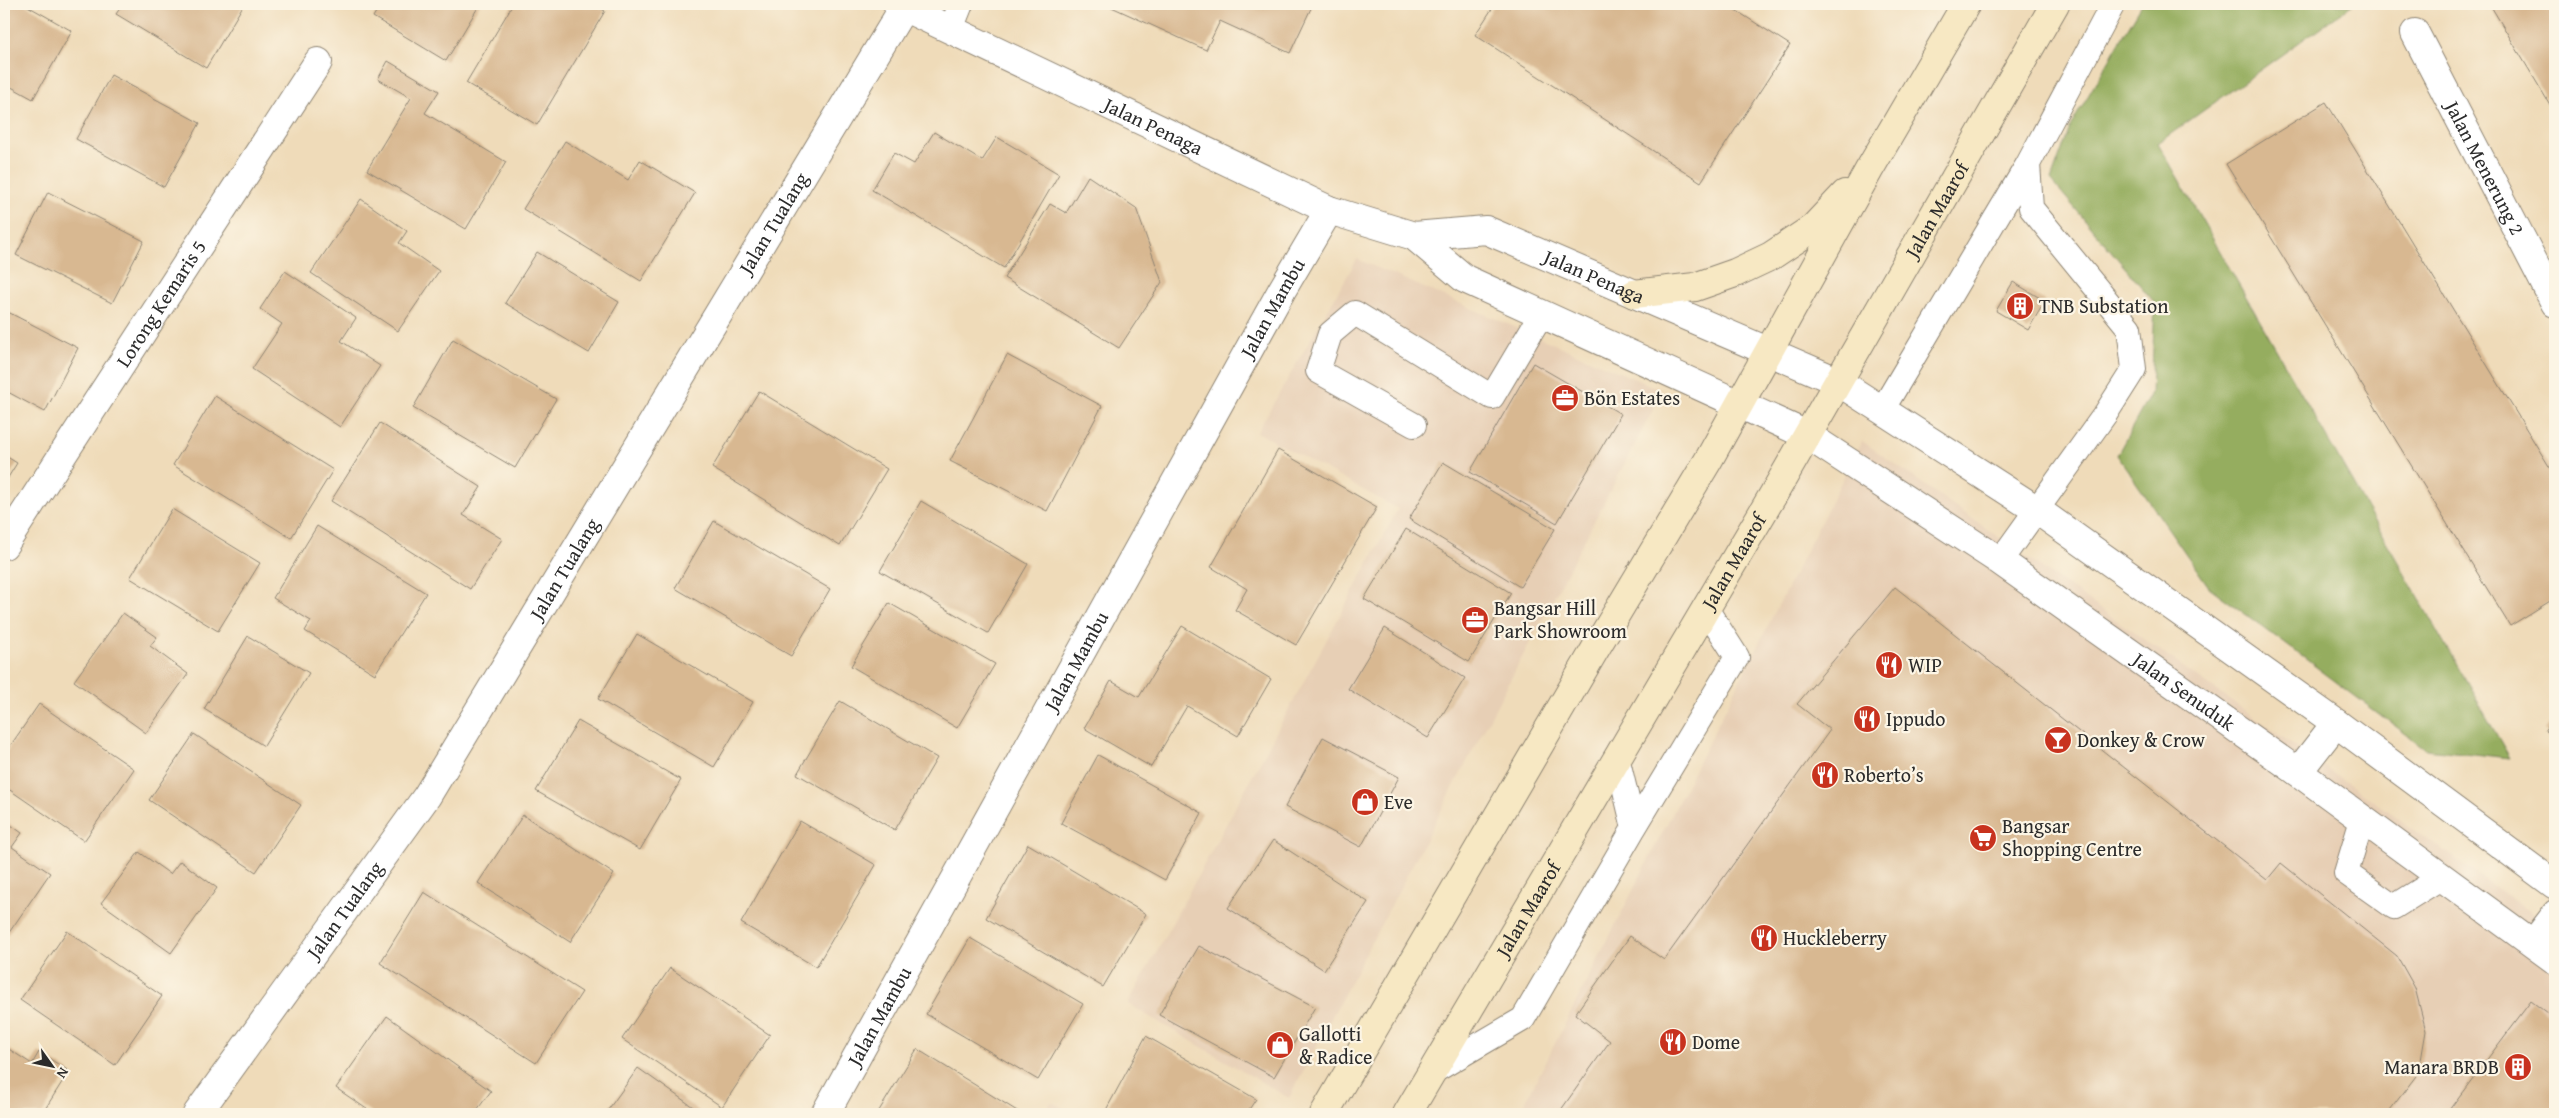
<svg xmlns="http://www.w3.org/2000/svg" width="2559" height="1118" font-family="'Gentium Book Plus',serif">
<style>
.built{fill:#e7cfb5}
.forest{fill:#95ad5f;stroke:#606c45}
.building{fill:#d8b891}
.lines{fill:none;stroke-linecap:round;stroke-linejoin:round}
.service-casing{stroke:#8d8372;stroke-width:26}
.minor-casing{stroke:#8d8372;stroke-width:30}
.tertiary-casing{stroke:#8d8372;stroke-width:30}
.secondary-casing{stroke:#8d8372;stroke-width:30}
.service{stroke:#fff;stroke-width:24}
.minor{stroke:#fff;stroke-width:28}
.tertiary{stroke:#fff;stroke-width:28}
.secondary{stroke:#f7e8c3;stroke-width:28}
.labels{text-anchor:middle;stroke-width:4.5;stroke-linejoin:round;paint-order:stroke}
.street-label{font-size:20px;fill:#2b2b2b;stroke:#fcf5e5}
.poi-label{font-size:20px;fill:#2b2b2b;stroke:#fcf5e5;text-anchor:start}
</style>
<rect width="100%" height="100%" fill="#fcf5e5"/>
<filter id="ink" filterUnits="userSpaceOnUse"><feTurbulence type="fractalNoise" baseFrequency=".02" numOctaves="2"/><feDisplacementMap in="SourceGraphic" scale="10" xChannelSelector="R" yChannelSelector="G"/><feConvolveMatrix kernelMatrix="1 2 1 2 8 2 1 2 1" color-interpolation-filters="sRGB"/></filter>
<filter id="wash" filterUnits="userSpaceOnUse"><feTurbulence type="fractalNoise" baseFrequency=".0096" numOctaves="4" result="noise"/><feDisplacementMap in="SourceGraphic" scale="20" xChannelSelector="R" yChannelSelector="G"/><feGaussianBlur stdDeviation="1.12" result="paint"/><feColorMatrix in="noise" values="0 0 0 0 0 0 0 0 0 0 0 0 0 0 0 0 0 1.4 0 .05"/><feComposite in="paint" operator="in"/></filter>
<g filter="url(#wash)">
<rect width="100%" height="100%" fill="#efdbb9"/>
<path class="built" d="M 1357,259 L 1663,391 L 1289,1098 L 1128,1004 L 1398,509 L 1257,432 Z
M 1862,441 L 2555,929 L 2555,1114 L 1519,1114 Z
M 1051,1102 L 1076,1114 L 1044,1114 Z"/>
<path class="forest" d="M 2142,4 L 2353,4 L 2158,143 L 2510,758 L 2426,749 L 2209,587 L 2117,455 L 2151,393 L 2155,303 L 2051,180 L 2071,125 Z"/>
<g id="blocks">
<path class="building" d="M 4,4 L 24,4 L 72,31 L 33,99 L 4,83 Z
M 123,4 L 244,4 L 206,68 L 116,14 Z
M 381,4 L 480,4 L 446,61 L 373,17 Z
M 513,4 L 593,4 L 605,11 L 537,125 L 466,83 Z
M 1105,4 L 1313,4 L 1290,53 L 1220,21 L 1206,50 Z
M 1495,4 L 1726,4 L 1790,45 L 1701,182 L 1475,35 Z
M 2499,4 L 2555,4 L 2555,113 L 2492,8 Z
M 388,61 L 439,91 L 425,113 L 506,162 L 466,229 L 367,170 L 411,98 L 378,79 Z
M 111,75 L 200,123 L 164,187 L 76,139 Z
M 2326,102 L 2555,476 L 2555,598 L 2510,626 L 2226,164 Z
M 934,132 L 982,161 L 997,137 L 1059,174 L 1004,268 L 872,190 L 894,153 L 914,164 Z
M 565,141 L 628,180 L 640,160 L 695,193 L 641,281 L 523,209 Z
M 1088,176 L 1136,208 L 1162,282 L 1119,348 L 1004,278 L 1050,204 L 1066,213 Z
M 48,192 L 144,241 L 112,303 L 16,255 Z
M 361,199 L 407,231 L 399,243 L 439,271 L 398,331 L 311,273 Z
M 537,252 L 619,302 L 589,353 L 505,303 Z
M 285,271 L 356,318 L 341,341 L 380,366 L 340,427 L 252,369 L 282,324 L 260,309 Z
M 2013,282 L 2045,301 L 2028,330 L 1996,311 Z
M 4,310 L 78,348 L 45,412 L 4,390 Z
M 453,339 L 556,399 L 515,468 L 413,408 Z
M 1007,355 L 1102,406 L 1047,511 L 950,461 Z
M 1533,363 L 1621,414 L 1557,523 L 1470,472 Z
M 759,391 L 887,469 L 840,546 L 712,468 Z
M 215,396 L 333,470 L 291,538 L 173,465 Z
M 380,423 L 481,487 L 463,515 L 502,539 L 470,589 L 331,501 Z
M 1278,450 L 1377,507 L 1296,645 L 1235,610 L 1247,589 L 1211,567 Z
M 4,455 L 17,463 L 4,484 Z
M 1443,462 L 1555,529 L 1520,587 L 1409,519 Z
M 921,501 L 1028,564 L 988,633 L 880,571 Z
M 172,509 L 260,563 L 218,631 L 130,578 Z
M 714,521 L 830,589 L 791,656 L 675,588 Z
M 317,526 L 426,593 L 375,674 L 305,631 L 311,621 L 273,598 Z
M 1406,529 L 1511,593 L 1469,662 L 1364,599 Z
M 1895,587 L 2267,880 L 2281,863 L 2397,956 L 2415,988 L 2426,1031 L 2419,1072 L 2387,1114 L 1558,1114 L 1610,1041 L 1575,1014 L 1630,936 L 1664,960 L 1830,730 L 1797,704 Z
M 889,603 L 995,664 L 957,728 L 851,666 Z
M 123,613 L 157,637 L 150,646 L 188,674 L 146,733 L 74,681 Z
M 1182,626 L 1271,679 L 1238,736 L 1187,706 L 1151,767 L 1084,728 L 1111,681 L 1139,697 Z
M 1385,628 L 1465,678 L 1428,738 L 1348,689 Z
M 637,634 L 753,702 L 714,767 L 598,699 Z
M 248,636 L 309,673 L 264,746 L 204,709 Z
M 840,701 L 937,758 L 895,830 L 797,774 Z
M 39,704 L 134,769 L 84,841 L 4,786 L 4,755 Z
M 2555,717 L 2555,738 L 2545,731 Z
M 578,721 L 681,780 L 640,850 L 536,791 Z
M 194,734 L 301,805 L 256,872 L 149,800 Z
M 1323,737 L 1399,777 L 1361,847 L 1285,807 Z
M 1098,755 L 1202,813 L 1165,880 L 1061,823 Z
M 523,815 L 614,874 L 570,942 L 478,883 Z
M 4,820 L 22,833 L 12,847 L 50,873 L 6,937 Z
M 800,821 L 876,865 L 816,967 L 741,923 Z
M 1273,840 L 1368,902 L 1324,970 L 1228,908 Z
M 1028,844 L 1146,914 L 1103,987 L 986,918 Z
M 139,852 L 170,874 L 180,861 L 217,888 L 171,953 L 101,903 Z
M 424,892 L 582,992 L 536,1063 L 380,963 Z
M 67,931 L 162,996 L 115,1065 L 20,1000 Z
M 970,938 L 1083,1004 L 1038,1080 L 926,1014 Z
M 1199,946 L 1315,1007 L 1274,1077 L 1159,1015 Z
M 670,968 L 770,1035 L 722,1107 L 622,1039 Z
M 2531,1001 L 2555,1019 L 2555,1114 L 2446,1114 Z
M 387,1016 L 491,1091 L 474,1114 L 374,1114 L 336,1088 Z
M 1146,1036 L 1256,1099 L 1246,1114 L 1112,1114 L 1106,1110 Z
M 4,1046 L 32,1064 L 39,1052 L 69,1071 L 42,1114 L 4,1114 Z
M 917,1049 L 1022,1114 L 877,1114 Z
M 638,1068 L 703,1114 L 605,1114 Z"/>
</g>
</g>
<g filter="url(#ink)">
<use href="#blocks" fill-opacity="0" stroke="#8d8372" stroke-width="1"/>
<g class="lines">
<g class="service-casing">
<path id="service" d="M 951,29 L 961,4
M 1882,410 L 2028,164
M 1414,425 L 1318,371 L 1330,334 L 1355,313 L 1492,397 L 1542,313
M 2000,561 L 2106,413 L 2134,369 L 2129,328 L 2031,208 L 2028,164 L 2113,4
M 2362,820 L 2346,873 L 2394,907 L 2442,877
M 1634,828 L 1737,657 L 1705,607
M 2532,942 L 2555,912
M 1429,1074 L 1523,1019 L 1634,828 L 1617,757"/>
</g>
<g class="minor-casing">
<g id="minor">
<path id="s1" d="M 2415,33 L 2555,303"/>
<path d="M 1837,381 L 2037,510 L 2336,723 L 2555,885"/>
<path id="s2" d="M 1807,435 L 2000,561 L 2298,772 L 2555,960"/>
<path id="s3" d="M 4,545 L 318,62"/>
<path d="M 2298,772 L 2336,723"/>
<path id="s4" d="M 197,1114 L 427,796 L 904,7"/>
<path id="s5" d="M 825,1114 L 1282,290 L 1329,210"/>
</g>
</g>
<g class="tertiary-casing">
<g id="tertiary">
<path id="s6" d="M 897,4 L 1329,210 L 1414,236 L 1465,279 L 1807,435"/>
<path id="s7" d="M 1414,236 L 1486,230 L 1837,381"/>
</g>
</g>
<g class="secondary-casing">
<g id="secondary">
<path d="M 1634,294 L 1695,287 L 1735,273 L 1771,256 L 1813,228 L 1845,194"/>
<path d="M 1324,1114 L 1600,641 L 1709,459 L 1869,170 L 1966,4"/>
<path id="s8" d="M 1407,1114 L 1773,495 L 2055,4"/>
</g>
</g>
<use href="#service" class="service"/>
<use href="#minor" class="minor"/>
<use href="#tertiary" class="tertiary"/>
<use href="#secondary" class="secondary"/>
</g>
</g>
<defs>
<g id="building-disc" transform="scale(1.4375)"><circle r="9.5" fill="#c8321e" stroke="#fcf5e5"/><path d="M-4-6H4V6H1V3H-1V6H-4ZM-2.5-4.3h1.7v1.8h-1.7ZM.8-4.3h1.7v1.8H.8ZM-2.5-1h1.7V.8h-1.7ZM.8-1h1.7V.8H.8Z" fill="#fff"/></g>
<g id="office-disc" transform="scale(1.4375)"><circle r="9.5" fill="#c8321e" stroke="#fcf5e5"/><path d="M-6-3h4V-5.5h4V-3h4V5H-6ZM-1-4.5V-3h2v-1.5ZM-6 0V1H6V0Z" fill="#fff"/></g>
<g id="restaurant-disc" transform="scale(1.4375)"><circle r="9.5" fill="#c8321e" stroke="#fcf5e5"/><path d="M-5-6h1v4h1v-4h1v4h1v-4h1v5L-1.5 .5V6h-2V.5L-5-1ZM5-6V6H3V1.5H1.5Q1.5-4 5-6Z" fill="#fff"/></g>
<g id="bar-disc" transform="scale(1.4375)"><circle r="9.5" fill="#c8321e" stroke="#fcf5e5"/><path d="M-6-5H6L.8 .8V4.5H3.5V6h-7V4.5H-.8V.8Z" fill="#fff"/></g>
<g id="shop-disc" transform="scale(1.4375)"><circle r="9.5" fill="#c8321e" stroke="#fcf5e5"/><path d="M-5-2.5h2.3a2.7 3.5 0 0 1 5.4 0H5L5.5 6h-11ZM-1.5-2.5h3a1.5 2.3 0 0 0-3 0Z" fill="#fff"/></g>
<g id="supermarket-disc" transform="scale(1.4375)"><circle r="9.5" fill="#c8321e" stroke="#fcf5e5"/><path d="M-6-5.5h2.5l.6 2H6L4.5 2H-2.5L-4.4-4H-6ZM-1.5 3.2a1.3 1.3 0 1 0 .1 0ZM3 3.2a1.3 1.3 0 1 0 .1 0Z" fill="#fff"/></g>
</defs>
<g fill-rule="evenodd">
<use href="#building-disc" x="2020" y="306"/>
<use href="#office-disc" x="1565" y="398"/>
<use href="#office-disc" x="1475" y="620"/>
<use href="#restaurant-disc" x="1889" y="665"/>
<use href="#restaurant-disc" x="1867" y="719"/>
<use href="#bar-disc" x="2058" y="740"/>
<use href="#restaurant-disc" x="1825" y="775"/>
<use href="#shop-disc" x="1365" y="802"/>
<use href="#supermarket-disc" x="1983" y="838"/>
<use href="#restaurant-disc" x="1764" y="938"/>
<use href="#restaurant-disc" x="1673" y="1042"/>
<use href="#shop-disc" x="1280" y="1045"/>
<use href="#building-disc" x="2518" y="1067"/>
</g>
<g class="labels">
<g class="street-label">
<text dy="7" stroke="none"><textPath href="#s6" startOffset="284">Jalan Penaga</textPath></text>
<text dy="7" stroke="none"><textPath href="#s1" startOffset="152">Jalan Menerung 2</textPath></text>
<text dy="7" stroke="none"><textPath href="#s8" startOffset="1048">Jalan Maarof</textPath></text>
<text dy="7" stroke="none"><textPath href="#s4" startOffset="1062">Jalan Tualang</textPath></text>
<text dy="7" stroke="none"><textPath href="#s7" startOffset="190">Jalan Penaga</textPath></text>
<text dy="7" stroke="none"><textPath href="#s3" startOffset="288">Lorong Kemaris 5</textPath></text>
<text dy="7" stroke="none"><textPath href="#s5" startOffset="922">Jalan Mambu</textPath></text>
<text dy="7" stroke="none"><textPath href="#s8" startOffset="642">Jalan Maarof</textPath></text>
<text dy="7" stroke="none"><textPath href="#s4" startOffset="658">Jalan Tualang</textPath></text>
<text dy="7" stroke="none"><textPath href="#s5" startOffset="518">Jalan Mambu</textPath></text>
<text dy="7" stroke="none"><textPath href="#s2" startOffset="456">Jalan Senuduk</textPath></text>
<text dy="7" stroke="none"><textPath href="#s8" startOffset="238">Jalan Maarof</textPath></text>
<text dy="7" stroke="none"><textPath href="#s4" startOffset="252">Jalan Tualang</textPath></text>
<text dy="7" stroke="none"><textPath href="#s5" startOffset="112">Jalan Mambu</textPath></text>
</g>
<g class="poi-label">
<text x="2039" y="313">TNB Substation</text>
<text x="1584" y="405">Bön Estates</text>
<text x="1494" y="615">Bangsar Hill<tspan x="1494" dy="23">Park Showroom</tspan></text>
<text x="1908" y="672">WIP</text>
<text x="1886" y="726">Ippudo</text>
<text x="2077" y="747">Donkey &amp; Crow</text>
<text x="1844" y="782">Roberto’s</text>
<text x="1384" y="809">Eve</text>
<text x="2002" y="833">Bangsar<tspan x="2002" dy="23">Shopping Centre</tspan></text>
<text x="1783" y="945">Huckleberry</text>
<text x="1299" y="1041">Gallotti<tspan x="1299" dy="23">&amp; Radice</tspan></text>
<text x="1692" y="1049">Dome</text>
<text x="2499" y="1074" text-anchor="end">Manara BRDB</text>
</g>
</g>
<rect width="2559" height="1118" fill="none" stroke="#fcf5e5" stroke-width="20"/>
<g transform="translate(52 1066) rotate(123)" stroke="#fcf5e5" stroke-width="4" paint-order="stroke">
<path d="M0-4L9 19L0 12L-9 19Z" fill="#2b2b2b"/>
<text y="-8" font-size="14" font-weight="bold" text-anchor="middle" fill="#2b2b2b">N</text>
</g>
</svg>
